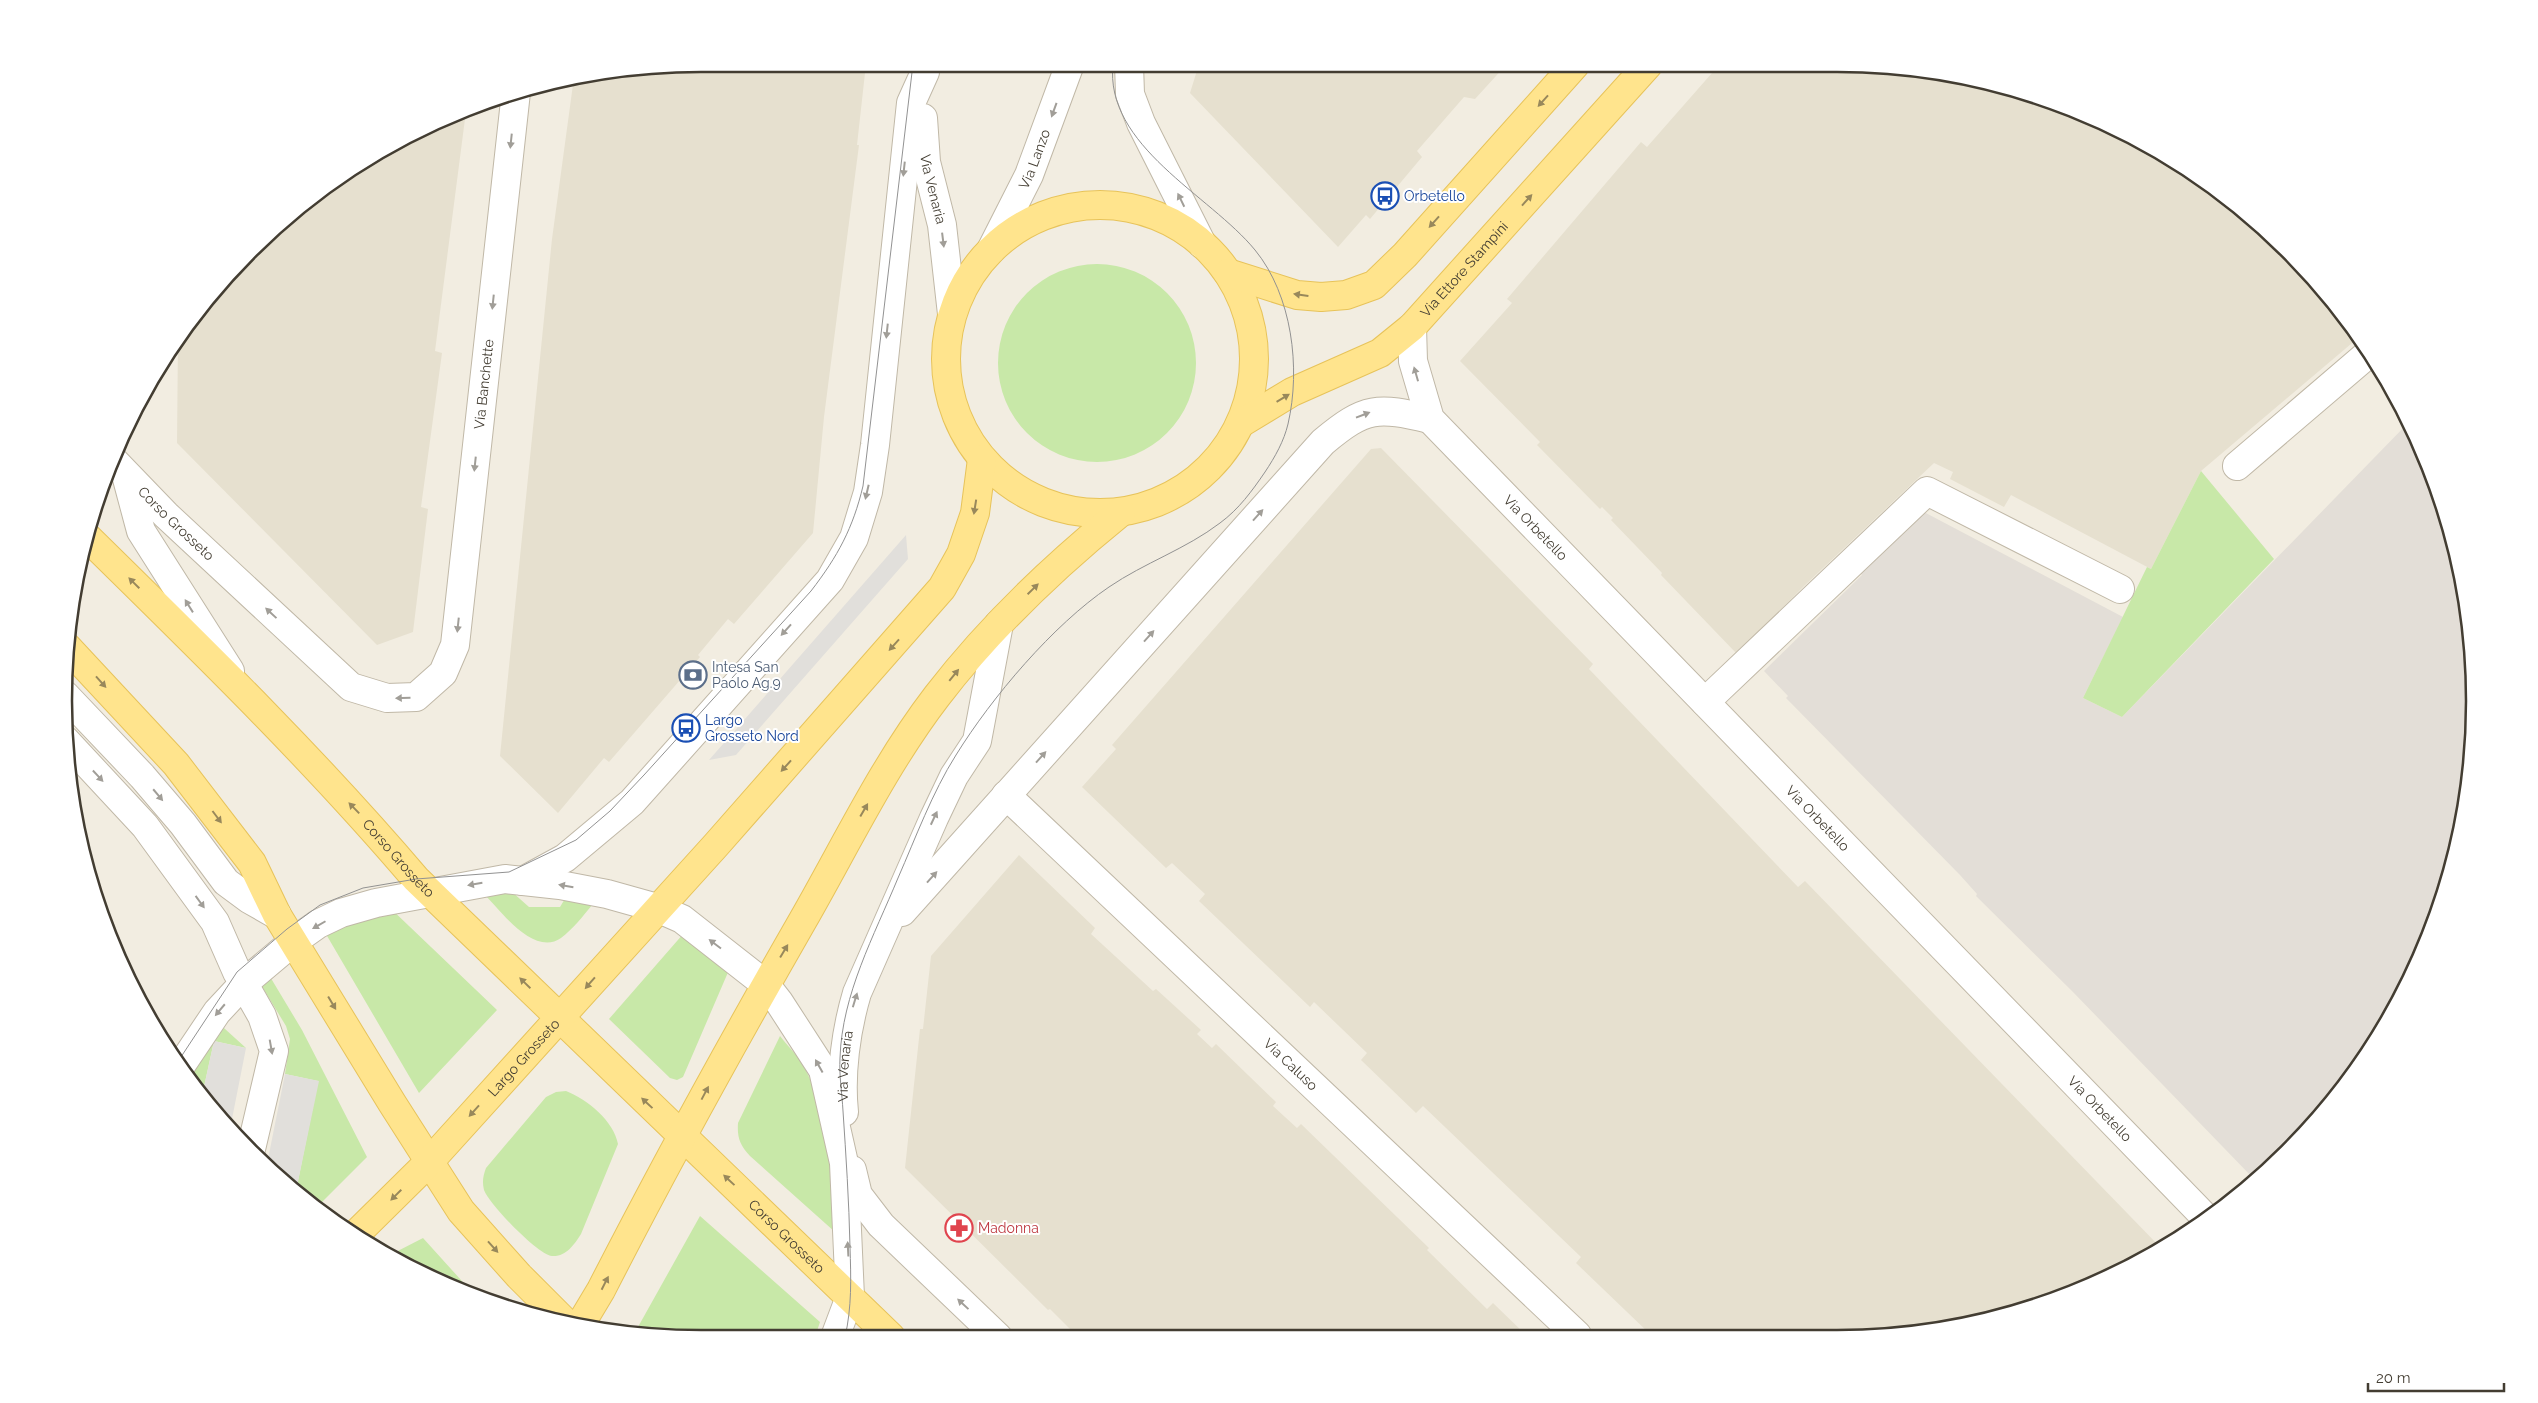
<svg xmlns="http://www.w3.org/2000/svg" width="2538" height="1403" font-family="Raleway,sans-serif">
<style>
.residential{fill:#e6e0cf}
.industrial{fill:#e3ded7}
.green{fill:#c8e8a8}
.parking{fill:#e1dfdb}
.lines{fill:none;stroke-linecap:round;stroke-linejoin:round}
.minor-casing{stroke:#c0b8a7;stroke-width:30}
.major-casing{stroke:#e7c35a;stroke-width:30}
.minor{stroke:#fff;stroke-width:28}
.major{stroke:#ffe48d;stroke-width:28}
.tram{stroke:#929292;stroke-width:1}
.oneway{fill:#98885b}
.oneway2{fill:#a19e98}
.labels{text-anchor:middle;stroke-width:4;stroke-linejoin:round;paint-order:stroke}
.street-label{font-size:14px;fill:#433d32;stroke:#fff}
.transit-label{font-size:14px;fill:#164399;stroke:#fff;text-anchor:start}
.service-label{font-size:14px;fill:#4e5e75;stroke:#fff;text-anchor:start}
.health-label{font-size:14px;fill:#be3a42;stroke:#fff;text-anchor:start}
.rim{fill:none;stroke:#433d32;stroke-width:2.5}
</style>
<rect width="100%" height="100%" fill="#f2ede1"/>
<path class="residential" d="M 702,64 L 866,64 L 857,145 L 859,145 L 824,417 L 813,533 L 734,624 L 728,619 L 698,655 L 700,657 L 609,762 L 604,758 L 558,813 L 500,756 L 552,239 L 574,77 Z
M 1199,64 L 1506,65 L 1475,99 L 1464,97 L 1417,151 L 1422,157 L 1370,219 L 1366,215 L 1338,247 L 1190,93 Z
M 1719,65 L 1878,65 L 2002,86 L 2155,149 L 2257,222 L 2342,313 L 2358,338 L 2201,471 L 2151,569 L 2011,495 L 2004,507 L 1950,479 L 1953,472 L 1934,463 L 1803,587 L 1737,654 L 1661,575 L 1662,573 L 1611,520 L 1613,518 L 1602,507 L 1600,509 L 1537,445 L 1540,442 L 1460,361 L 1512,303 L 1507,299 L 1641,142 L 1647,147 Z
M 466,111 L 435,351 L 442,353 L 421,507 L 428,509 L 413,632 L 377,645 L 177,443 L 178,338 L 222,281 L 313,196 L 383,149 Z
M 1381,448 L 1593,664 L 1589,669 L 1798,887 L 1805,881 L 2161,1248 L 2080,1291 L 1919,1334 L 1651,1335 L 1576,1263 L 1581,1257 L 1423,1106 L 1416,1113 L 1361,1060 L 1367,1053 L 1314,1002 L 1310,1007 L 1199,901 L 1205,894 L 1172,863 L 1166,868 L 1082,787 L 1116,749 L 1112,745 L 1371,449 Z
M 1019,855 L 1095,928 L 1091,934 L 1153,991 L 1156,989 L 1201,1030 L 1197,1034 L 1212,1048 L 1216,1044 L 1276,1102 L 1273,1106 L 1297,1128 L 1301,1124 L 1429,1248 L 1427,1250 L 1487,1309 L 1493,1303 L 1526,1335 L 1078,1337 L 1050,1309 L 1048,1310 L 905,1168 L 920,1029 L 923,1029 L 931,956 Z"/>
<path class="industrial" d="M 2409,422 L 2452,536 L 2473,660 L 2469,784 L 2440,906 L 2389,1020 L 2316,1122 L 2253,1178 L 2073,992 L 1976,896 L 1977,894 L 1960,875 L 1786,698 L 1788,696 L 1764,671 L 1862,575 L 1859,572 L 1922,511 L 2123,617 L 2083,698 L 2122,717 Z"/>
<path class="green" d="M998 363a99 99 0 1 1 198 0a99 99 0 1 1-198 0Z
M 2201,471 L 2274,559 L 2122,717 L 2083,698 L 2147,567 L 2151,569 Z
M 511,891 L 529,907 L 560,907 L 569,892 L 593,904 C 583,916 573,929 561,938 C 534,957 501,911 484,894 Z
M 387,905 L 497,1010 L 419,1093 L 323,929 Z
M 684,933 L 729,970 L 683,1077 L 677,1080 L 670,1078 L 609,1019 Z
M 266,970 L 302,1030 L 367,1157 L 315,1209 L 296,1191 L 318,1081 L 285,1074 L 290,1039 L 286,1026 L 255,975 Z
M 214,1019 L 246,1048 L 214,1041 L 202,1096 L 183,1072 Z
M 780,1036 C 786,1044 794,1052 800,1060 C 831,1110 831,1175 835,1232 L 750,1156 C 740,1145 737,1138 738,1123 Z
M 566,1091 C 587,1099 614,1121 618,1144 L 581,1234 C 574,1245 566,1257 552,1256 C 538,1255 489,1204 484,1190 C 482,1182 483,1176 486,1168 L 546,1097 L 556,1092 Z
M 700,1216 L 820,1322 L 815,1337 L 660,1338 L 649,1336 L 638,1327 Z
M 423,1238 L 470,1290 L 388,1256 Z"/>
<path class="parking" d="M 906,535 L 908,559 L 736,755 L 709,760 Z
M 214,1041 L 246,1048 L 230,1129 L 202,1096 Z
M 285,1074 L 319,1081 L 296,1191 L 267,1164 Z"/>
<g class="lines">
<g class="minor-casing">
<g id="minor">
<path d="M 1129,64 L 1130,94 L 1141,123 L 1202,244"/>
<path id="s1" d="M 923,118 L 926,162 L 942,225 L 952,314"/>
<path id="s2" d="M 991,250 L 1029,175 L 1070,64"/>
<path id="s3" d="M 1412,327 L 1413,361 L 1430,419 L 2206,1218"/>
<path id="s4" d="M 112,459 L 166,515 L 351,687 L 387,698 L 416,697 L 443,673 L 455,645 L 516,92"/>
<path d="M 2237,466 L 2368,354"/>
<path d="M 126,475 L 141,531 L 230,671"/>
<path d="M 65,695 L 142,776 L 183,824 L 226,882 L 249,899 L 277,915"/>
<path d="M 1705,702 L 1927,491 L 2120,589"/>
<path d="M 65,740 L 145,826 L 215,922 L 237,972 L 262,1016 L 274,1051 L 251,1149"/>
<path id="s5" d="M 1006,795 L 1577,1335"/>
<path d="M 523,881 L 565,858 L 632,802 L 830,580 L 854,538 L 868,492 L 875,445 L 911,103 L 925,72"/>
<path d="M 902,912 L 1323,442 C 1366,406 1377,407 1430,419"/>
<path d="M 180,1067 L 217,1012 L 244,983 L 294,941 L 318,924 L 341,913 L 376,903 L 505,879 L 560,885 L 607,894 L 657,908 L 682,919 L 765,984 L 779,1002 L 823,1070 L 844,1163 L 850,1297 L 835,1337"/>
<path id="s6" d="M 844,1112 C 840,1074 846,1030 857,993 L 934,818 L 954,776 L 977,741 L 999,624"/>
<path d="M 852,1170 L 858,1195 L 881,1225 L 998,1337"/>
</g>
</g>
<g class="major-casing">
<g id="major">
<circle cx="1100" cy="359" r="154"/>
<path d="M 1228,273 L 1297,295 L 1321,297 L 1346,295 L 1374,285 L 1405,255 L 1575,65"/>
<path id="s7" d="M 1241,423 L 1292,392 L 1380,353 L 1412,327 L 1648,65"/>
<path id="s8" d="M 86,536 C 199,647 313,758 416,879 L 891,1337"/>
<path d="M 67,647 L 176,764 L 252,863 L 277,915 L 392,1103 L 461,1211 L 519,1276 L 565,1322"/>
<path id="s9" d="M 355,1235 L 430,1161 L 716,845 L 942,588 L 961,554 L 975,513 L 982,459"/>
<path d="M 580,1325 L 601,1290 C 665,1165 733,1042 803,920 C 846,845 884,765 937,696 C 990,627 1053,567 1121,512"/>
</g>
</g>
<use href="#minor" class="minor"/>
<use href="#major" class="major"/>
<path class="tram" d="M 177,1063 L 237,972 L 287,929 L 320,905 L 363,888 L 416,879 L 509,872 L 576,840 L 610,811 L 644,775 L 811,591 C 838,556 853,528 863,486 L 913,64
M 845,1337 C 852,1307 851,1278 850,1247 C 849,1201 846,1156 843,1111 C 842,1093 839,1075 840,1058 C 842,994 874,936 898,878 C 916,837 932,793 956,755 C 992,697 1053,625 1109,587 C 1144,563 1186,549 1220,523 C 1239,509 1252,491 1265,472 C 1275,457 1284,441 1288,424 C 1301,368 1292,295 1255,250 C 1210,195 1104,146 1113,64"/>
</g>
<defs><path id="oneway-solid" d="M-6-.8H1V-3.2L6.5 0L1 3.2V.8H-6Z" transform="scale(1.25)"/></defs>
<g class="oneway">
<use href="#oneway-solid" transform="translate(1543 101) rotate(132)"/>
<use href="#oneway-solid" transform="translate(1527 200) rotate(-48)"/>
<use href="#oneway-solid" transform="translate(1434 222) rotate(132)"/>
<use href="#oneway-solid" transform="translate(1301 295) rotate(-172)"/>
<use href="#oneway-solid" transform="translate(1283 398) rotate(-31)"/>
<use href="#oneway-solid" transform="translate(975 507) rotate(99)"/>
<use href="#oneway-solid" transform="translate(134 583) rotate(-135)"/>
<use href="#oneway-solid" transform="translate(1033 589) rotate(-44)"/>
<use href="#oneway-solid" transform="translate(894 645) rotate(132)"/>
<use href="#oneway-solid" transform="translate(954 675) rotate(-51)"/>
<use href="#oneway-solid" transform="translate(101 682) rotate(48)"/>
<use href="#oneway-solid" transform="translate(786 766) rotate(132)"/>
<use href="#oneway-solid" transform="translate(354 808) rotate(-134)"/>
<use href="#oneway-solid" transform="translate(864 810) rotate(-60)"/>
<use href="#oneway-solid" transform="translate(217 817) rotate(53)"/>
<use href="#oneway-solid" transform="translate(784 951) rotate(-59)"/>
<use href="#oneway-solid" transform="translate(525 983) rotate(-136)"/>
<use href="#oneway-solid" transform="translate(590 983) rotate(131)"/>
<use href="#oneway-solid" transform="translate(332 1003) rotate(59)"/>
<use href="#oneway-solid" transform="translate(705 1093) rotate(-62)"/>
<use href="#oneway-solid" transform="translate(647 1103) rotate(-137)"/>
<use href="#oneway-solid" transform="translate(474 1111) rotate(132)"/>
<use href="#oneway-solid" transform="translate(729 1180) rotate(-137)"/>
<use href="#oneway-solid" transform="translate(396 1195) rotate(135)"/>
<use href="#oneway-solid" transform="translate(493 1247) rotate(48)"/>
<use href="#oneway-solid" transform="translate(605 1283) rotate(-63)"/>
</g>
<g class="oneway2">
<use href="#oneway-solid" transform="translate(1054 110) rotate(110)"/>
<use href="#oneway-solid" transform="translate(511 141) rotate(96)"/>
<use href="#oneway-solid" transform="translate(904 169) rotate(96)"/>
<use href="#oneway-solid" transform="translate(1181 200) rotate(-116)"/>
<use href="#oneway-solid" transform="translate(943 240) rotate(83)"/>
<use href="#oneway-solid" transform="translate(493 302) rotate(96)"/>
<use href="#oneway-solid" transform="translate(887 331) rotate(96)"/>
<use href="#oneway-solid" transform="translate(1416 374) rotate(-106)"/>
<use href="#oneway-solid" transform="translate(1363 415) rotate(-21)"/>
<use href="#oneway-solid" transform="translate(475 464) rotate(96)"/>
<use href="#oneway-solid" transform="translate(867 492) rotate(103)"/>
<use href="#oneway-solid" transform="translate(1258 515) rotate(-48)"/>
<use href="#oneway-solid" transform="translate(189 606) rotate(-122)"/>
<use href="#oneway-solid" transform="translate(271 613) rotate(-137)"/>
<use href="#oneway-solid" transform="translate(458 625) rotate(96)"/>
<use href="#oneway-solid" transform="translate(786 630) rotate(132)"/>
<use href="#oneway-solid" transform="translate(1149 636) rotate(-48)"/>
<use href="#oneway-solid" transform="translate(403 698) rotate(178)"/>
<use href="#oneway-solid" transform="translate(1041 757) rotate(-48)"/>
<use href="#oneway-solid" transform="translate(98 776) rotate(47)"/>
<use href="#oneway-solid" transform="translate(158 795) rotate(50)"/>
<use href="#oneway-solid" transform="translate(934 818) rotate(-65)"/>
<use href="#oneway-solid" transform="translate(932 877) rotate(-48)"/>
<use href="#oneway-solid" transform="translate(475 884) rotate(170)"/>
<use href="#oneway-solid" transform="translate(566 886) rotate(-170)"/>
<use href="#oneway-solid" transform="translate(200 902) rotate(54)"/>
<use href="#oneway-solid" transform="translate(319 925) rotate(150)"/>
<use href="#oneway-solid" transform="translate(715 944) rotate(-143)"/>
<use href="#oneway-solid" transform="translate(855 1000) rotate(-73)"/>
<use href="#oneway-solid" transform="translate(220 1010) rotate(130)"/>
<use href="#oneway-solid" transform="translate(271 1047) rotate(80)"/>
<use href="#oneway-solid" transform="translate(819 1066) rotate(-119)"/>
<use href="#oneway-solid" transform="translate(848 1249) rotate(-93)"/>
<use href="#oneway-solid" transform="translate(963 1304) rotate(-137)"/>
</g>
<defs>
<g id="bus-ring" transform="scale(1.4375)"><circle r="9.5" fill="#fff" stroke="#1a4fb4" stroke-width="1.5"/><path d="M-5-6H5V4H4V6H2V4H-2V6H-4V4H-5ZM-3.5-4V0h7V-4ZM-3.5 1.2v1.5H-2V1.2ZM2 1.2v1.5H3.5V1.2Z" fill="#1a4fb4"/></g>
<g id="bank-ring" transform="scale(1.4375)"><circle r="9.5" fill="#fff" stroke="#5c6f8a" stroke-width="1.5"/><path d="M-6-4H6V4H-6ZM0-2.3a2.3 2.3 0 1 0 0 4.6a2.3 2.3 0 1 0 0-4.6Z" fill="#5c6f8a"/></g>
<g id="pharmacy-ring" transform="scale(1.4375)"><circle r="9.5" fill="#fff" stroke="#e0444e" stroke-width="1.5"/><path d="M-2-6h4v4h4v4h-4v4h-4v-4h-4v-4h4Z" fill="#e0444e"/></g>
</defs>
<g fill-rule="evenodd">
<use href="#bus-ring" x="1385" y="196"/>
<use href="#bank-ring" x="693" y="675"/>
<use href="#bus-ring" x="686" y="728"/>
<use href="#pharmacy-ring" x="959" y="1228"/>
</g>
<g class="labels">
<g class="street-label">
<text dy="5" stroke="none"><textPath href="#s2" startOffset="101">Via Lanzo</textPath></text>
<text dy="5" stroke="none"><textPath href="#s1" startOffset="72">Via Venaria</textPath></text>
<text dy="5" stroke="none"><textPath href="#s7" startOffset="275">Via Ettore Stampini</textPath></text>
<text dy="5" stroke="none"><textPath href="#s4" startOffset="726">Via Banchette</textPath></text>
<text dy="5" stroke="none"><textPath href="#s4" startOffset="91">Corso Grosseto</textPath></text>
<text dy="5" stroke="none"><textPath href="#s3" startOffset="246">Via Orbetello</textPath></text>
<text dy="5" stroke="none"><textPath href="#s3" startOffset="651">Via Orbetello</textPath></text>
<text dy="5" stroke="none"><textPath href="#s8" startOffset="449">Corso Grosseto</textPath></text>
<text dy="5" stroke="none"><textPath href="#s9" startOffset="245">Largo Grosseto</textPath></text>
<text dy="5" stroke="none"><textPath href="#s5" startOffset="392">Via Caluso</textPath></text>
<text dy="5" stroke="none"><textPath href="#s6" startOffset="46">Via Venaria</textPath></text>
<text dy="5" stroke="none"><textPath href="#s3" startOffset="1056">Via Orbetello</textPath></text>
<text dy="5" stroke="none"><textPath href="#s8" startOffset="991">Corso Grosseto</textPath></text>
</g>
<g class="transit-label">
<text x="1404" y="201">Orbetello</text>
<text x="705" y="725">Largo<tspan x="705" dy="16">Grosseto Nord</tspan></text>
</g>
<g class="service-label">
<text x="712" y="672">Intesa San<tspan x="712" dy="16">Paolo Ag.9</tspan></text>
</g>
<g class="health-label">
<text x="978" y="1233">Madonna</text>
</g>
</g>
<path d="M0 0H2538V1403H0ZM701 72H1837A629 629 0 0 1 2466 701V701A629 629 0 0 1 1837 1330H701A629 629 0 0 1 72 701V701A629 629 0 0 1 701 72Z" fill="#fff" fill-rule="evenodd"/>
<path class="rim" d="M701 72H1837A629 629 0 0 1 2466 701V701A629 629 0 0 1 1837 1330H701A629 629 0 0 1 72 701V701A629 629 0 0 1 701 72Z"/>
<path d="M2368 1383v8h136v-8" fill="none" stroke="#433d32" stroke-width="2.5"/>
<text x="2376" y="1383" font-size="15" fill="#433d32" stroke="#ffffff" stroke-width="4" paint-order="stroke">20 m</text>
</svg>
